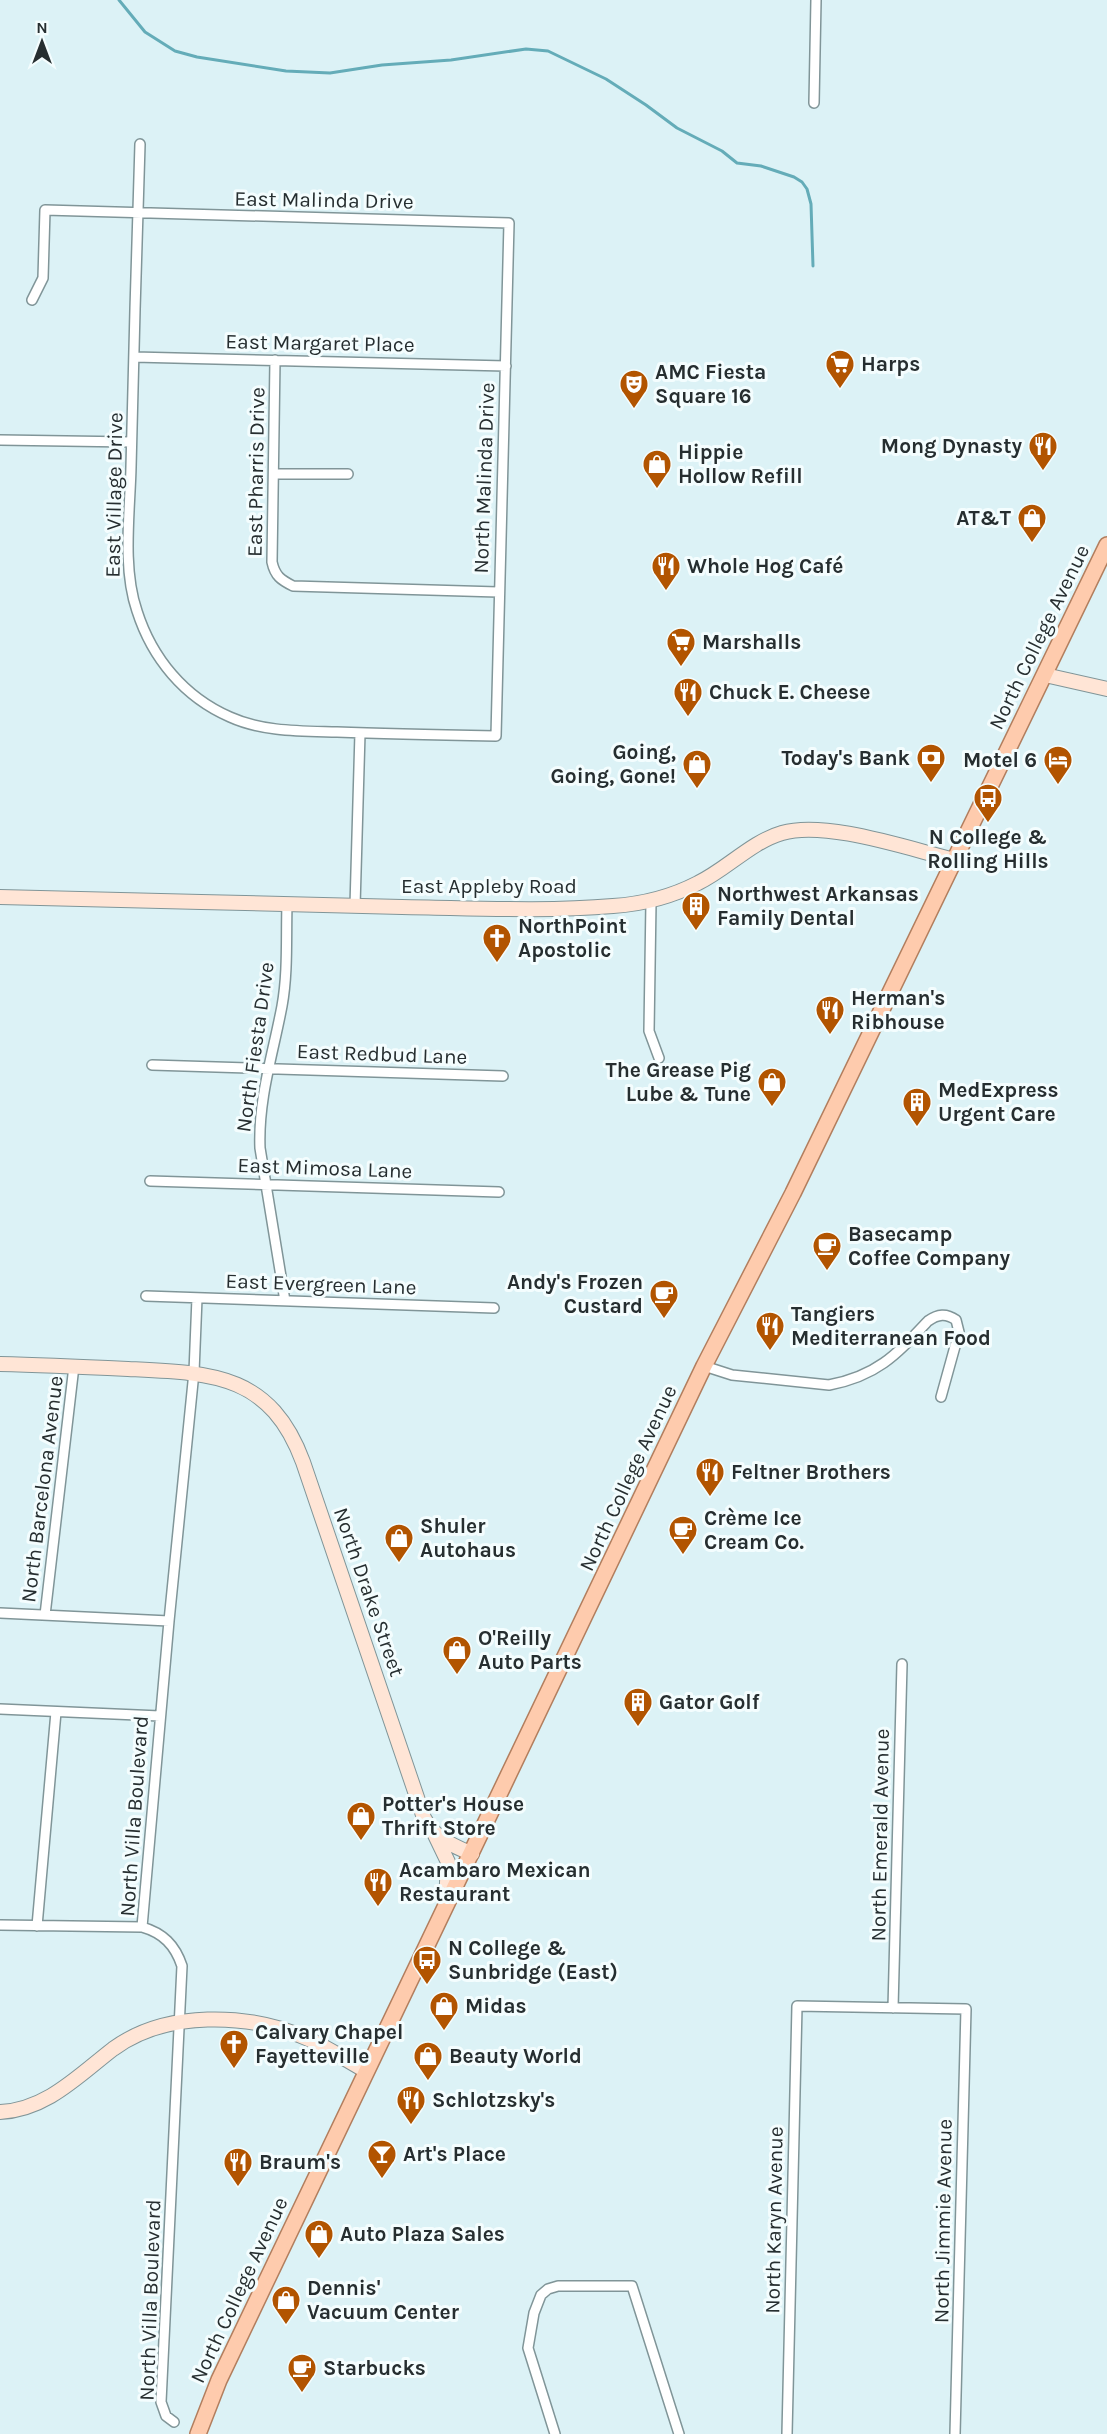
<svg xmlns="http://www.w3.org/2000/svg" width="1107" height="2434" font-family="Karla,sans-serif">
<style>
.lines{fill:none;stroke-linecap:round;stroke-linejoin:round}
.stream{stroke:#64acb8;stroke-width:3}
.street-casing{stroke:#809598;stroke-width:12}
.secondary-casing{stroke:#809598;stroke-width:16}
.primary-casing{stroke:#b27e5e;stroke-width:18}
.street{stroke:#fff;stroke-width:9}
.secondary{stroke:#ffe5d6;stroke-width:14}
.primary{stroke:#fecbad;stroke-width:15}
.labels{text-anchor:middle;stroke-width:6;stroke-linejoin:round;paint-order:stroke}
.street-label{font-size:21px;fill:#262e30;stroke:#f4fdfe}
.poi-label{font-size:21px;font-weight:bold;fill:#262e30;stroke:#f4fdfe;text-anchor:start}
</style>
<rect width="100%" height="100%" fill="#dcf2f6"/>
<g class="lines">
<path class="stream" d="M 119,0 L 145,32 L 175,51 L 197,57 L 286,71 L 330,73 L 382,65 L 451,60 L 526,49 L 548,51 L 606,79 L 646,105 L 677,128 L 722,151 L 737,163 L 761,166 L 794,177 L 802,182 L 807,189 L 811,204 L 813,266"/>
<g class="street-casing">
<path id="street" d="M 814,103 L 816,0
M 32,300 L 43,278 L 45,210 L 509,223 L 496,736 C 443,735 390,734 337,732 C 301,731 263,732 230,717 C 184,697 152,658 137,611 C 122,568 130,512 131,467 C 133,359 137,252 140,144
M 134,357 L 506,366
M 275,360 L 272,562 C 275,576 281,580 293,586 L 498,592
M 0,440 L 131,442
M 274,474 L 348,474
M 651,902 L 649,1031 L 659,1058
M 355,906 L 360,733
M 152,1065 L 503,1076
M 150,1181 L 499,1192
M 146,1296 L 494,1308
M 285,1301 L 260,1148 C 258,1099 273,1054 282,1006 C 288,973 286,938 287,904
M 704,1366 L 732,1375 L 829,1385 C 877,1376 896,1355 928,1321 C 938,1314 946,1313 956,1320 L 959,1332 L 941,1397
M 0,1613 L 169,1621
M 45,1615 L 74,1366
M 0,1709 L 160,1716
M 0,1925 L 142,1927
M 37,1926 L 56,1712
M 893,2008 L 902,1664
M 174,2422 L 166,2416 L 161,2402 L 182,1966 C 175,1945 163,1933 142,1927 L 169,1621 L 194,1372 L 197,1298
M 555,2434 L 528,2348 L 534,2313 L 541,2295 L 548,2289 L 558,2286 L 632,2286 L 679,2434
M 787,2434 L 797,2006 L 966,2009 L 955,2434"/>
</g>
<g class="secondary-casing">
<path id="secondary" d="M 1045,675 L 1107,689
M 0,897 C 134,900 268,904 402,907 C 472,908 544,912 613,906 C 643,904 671,897 698,883 C 727,869 751,842 782,833 C 826,820 909,849 955,860
M 0,1364 C 43,1365 86,1367 128,1369 C 211,1373 270,1373 303,1462 L 424,1818 C 435,1839 452,1845 472,1854
M 435,1835 L 448,1862 L 446,1903
M 0,2112 C 46,2110 78,2076 113,2049 C 166,2010 248,2013 306,2038 C 327,2047 346,2060 366,2071"/>
</g>
<g class="primary-casing">
<path id="primary" d="M 198,2434 L 219,2380 L 704,1366 L 793,1193 L 1107,545"/>
</g>
<use href="#street" class="street"/>
<use href="#secondary" class="secondary"/>
<use href="#primary" class="primary"/>
</g>
<defs>
<g id="supermarket-pin" transform="scale(1.5)"><path d="M0 17L-7.5 6A9.5 9.5 0 1 1 7.5 6Z" fill="#b25400" stroke="#f4fdfe"/><path d="M-6-5.5h2.5l.6 2H6L4.5 2H-2.5L-4.4-4H-6ZM-1.5 3.2a1.3 1.3 0 1 0 .1 0ZM3 3.2a1.3 1.3 0 1 0 .1 0Z" fill="#fff"/></g>
<g id="theatre-pin" transform="scale(1.5)"><path d="M0 17L-7.5 6A9.5 9.5 0 1 1 7.5 6Z" fill="#b25400" stroke="#f4fdfe"/><path d="M-5-5.5Q0-4 5-5.5V0Q5 5 0 6Q-5 5-5 0ZM-3.3-2.5H-1v1.5H-3.3ZM1-2.5H3.3v1.5H1ZM-2.8 1Q0 5.5 2.8 1Z" fill="#fff"/></g>
<g id="restaurant-pin" transform="scale(1.5)"><path d="M0 17L-7.5 6A9.5 9.5 0 1 1 7.5 6Z" fill="#b25400" stroke="#f4fdfe"/><path d="M-5-6h1v4h1v-4h1v4h1v-4h1v5L-1.5 .5V6h-2V.5L-5-1ZM5-6V6H3V1.5H1.5Q1.5-4 5-6Z" fill="#fff"/></g>
<g id="shop-pin" transform="scale(1.5)"><path d="M0 17L-7.5 6A9.5 9.5 0 1 1 7.5 6Z" fill="#b25400" stroke="#f4fdfe"/><path d="M-5-2.5h2.3a2.7 3.5 0 0 1 5.4 0H5L5.5 6h-11ZM-1.5-2.5h3a1.5 2.3 0 0 0-3 0Z" fill="#fff"/></g>
<g id="bank-pin" transform="scale(1.5)"><path d="M0 17L-7.5 6A9.5 9.5 0 1 1 7.5 6Z" fill="#b25400" stroke="#f4fdfe"/><path d="M-6-4H6V4H-6ZM0-2.3a2.3 2.3 0 1 0 0 4.6a2.3 2.3 0 1 0 0-4.6Z" fill="#fff"/></g>
<g id="hotel-pin" transform="scale(1.5)"><path d="M0 17L-7.5 6A9.5 9.5 0 1 1 7.5 6Z" fill="#b25400" stroke="#f4fdfe"/><path d="M-6-4.5h1.5V1H6V5H4.5V3h-9V5H-6ZM-4 0a1.8 1.8 0 1 1 3.6 0ZM.5 0V-2.5h3Q6-2.5 6 0Z" fill="#fff"/></g>
<g id="bus-pin" transform="scale(1.5)"><path d="M0 17L-7.5 6A9.5 9.5 0 1 1 7.5 6Z" fill="#b25400" stroke="#f4fdfe"/><path d="M-5-6H5V4H4V6H2V4H-2V6H-4V4H-5ZM-3.5-4V0h7V-4ZM-3.5 1.2v1.5H-2V1.2ZM2 1.2v1.5H3.5V1.2Z" fill="#fff"/></g>
<g id="building-pin" transform="scale(1.5)"><path d="M0 17L-7.5 6A9.5 9.5 0 1 1 7.5 6Z" fill="#b25400" stroke="#f4fdfe"/><path d="M-4-6H4V6H1V3H-1V6H-4ZM-2.5-4.3h1.7v1.8h-1.7ZM.8-4.3h1.7v1.8H.8ZM-2.5-1h1.7V.8h-1.7ZM.8-1h1.7V.8H.8Z" fill="#fff"/></g>
<g id="church-pin" transform="scale(1.5)"><path d="M0 17L-7.5 6A9.5 9.5 0 1 1 7.5 6Z" fill="#b25400" stroke="#f4fdfe"/><path d="M-1.2-6h2.4v3.5h3.3v2.4h-3.3V6h-2.4V-.1h-3.3v-2.4h3.3Z" fill="#fff"/></g>
<g id="cafe-pin" transform="scale(1.5)"><path d="M0 17L-7.5 6A9.5 9.5 0 1 1 7.5 6Z" fill="#b25400" stroke="#f4fdfe"/><path d="M-5.5-4.5H6V0H3Q3 3.5 0 3.5H-2.5Q-5.5 3.5-5.5 0ZM3-3.2v2h1.7v-2ZM-6 4.5H4V6H-6Z" fill="#fff"/></g>
<g id="bar-pin" transform="scale(1.5)"><path d="M0 17L-7.5 6A9.5 9.5 0 1 1 7.5 6Z" fill="#b25400" stroke="#f4fdfe"/><path d="M-6-5H6L.8 .8V4.5H3.5V6h-7V4.5H-.8V.8Z" fill="#fff"/></g>
</defs>
<g fill-rule="evenodd">
<use href="#supermarket-pin" x="840" y="364"/>
<use href="#theatre-pin" x="634" y="384"/>
<use href="#restaurant-pin" x="1043" y="446"/>
<use href="#shop-pin" x="657" y="464"/>
<use href="#shop-pin" x="1032" y="518"/>
<use href="#restaurant-pin" x="666" y="566"/>
<use href="#supermarket-pin" x="681" y="642"/>
<use href="#restaurant-pin" x="688" y="692"/>
<use href="#bank-pin" x="931" y="758"/>
<use href="#hotel-pin" x="1058" y="760"/>
<use href="#shop-pin" x="697" y="764"/>
<use href="#bus-pin" x="988" y="798"/>
<use href="#building-pin" x="696" y="906"/>
<use href="#church-pin" x="497" y="938"/>
<use href="#restaurant-pin" x="830" y="1010"/>
<use href="#shop-pin" x="772" y="1082"/>
<use href="#building-pin" x="917" y="1102"/>
<use href="#cafe-pin" x="827" y="1246"/>
<use href="#cafe-pin" x="664" y="1294"/>
<use href="#restaurant-pin" x="770" y="1326"/>
<use href="#restaurant-pin" x="710" y="1472"/>
<use href="#cafe-pin" x="683" y="1530"/>
<use href="#shop-pin" x="399" y="1538"/>
<use href="#shop-pin" x="457" y="1650"/>
<use href="#building-pin" x="638" y="1702"/>
<use href="#shop-pin" x="361" y="1816"/>
<use href="#restaurant-pin" x="378" y="1882"/>
<use href="#bus-pin" x="427" y="1960"/>
<use href="#shop-pin" x="444" y="2006"/>
<use href="#church-pin" x="234" y="2044"/>
<use href="#shop-pin" x="428" y="2056"/>
<use href="#restaurant-pin" x="411" y="2100"/>
<use href="#bar-pin" x="382" y="2154"/>
<use href="#restaurant-pin" x="238" y="2162"/>
<use href="#shop-pin" x="319" y="2234"/>
<use href="#shop-pin" x="286" y="2300"/>
<use href="#cafe-pin" x="302" y="2368"/>
</g>
<g class="labels">
<g class="street-label">
<text transform="translate(324 200) rotate(1)" y="7">East Malinda Drive</text>
<text transform="translate(320 343) rotate(1)" y="7">East Margaret Place</text>
<text transform="translate(256 472) rotate(-89)" y="7">East Pharris Drive</text>
<text transform="translate(484 478) rotate(-88)" y="7">North Malinda Drive</text>
<text transform="translate(114 495) rotate(-89)" y="7">East Village Drive</text>
<text transform="translate(1039 637) rotate(-64)" y="7">North College Avenue</text>
<text x="489" y="893">East Appleby Road</text>
<text transform="translate(255 1047) rotate(-82)" y="7">North Fiesta Drive</text>
<text transform="translate(382 1054) rotate(2)" y="7">East Redbud Lane</text>
<text transform="translate(325 1168) rotate(2)" y="7">East Mimosa Lane</text>
<text transform="translate(321 1284) rotate(2)" y="7">East Evergreen Lane</text>
<text transform="translate(628 1478) rotate(-65)" y="7">North College Avenue</text>
<text transform="translate(42 1489) rotate(-83)" y="7">North Barcelona Avenue</text>
<text transform="translate(369 1592) rotate(71)" y="7">North Drake Street</text>
<text transform="translate(134 1816) rotate(-86)" y="7">North Villa Boulevard</text>
<text transform="translate(880 1835) rotate(-89)" y="7">North Emerald Avenue</text>
<text transform="translate(774 2220) rotate(-89)" y="7">North Karyn Avenue</text>
<text transform="translate(943 2221) rotate(-89)" y="7">North Jimmie Avenue</text>
<text transform="translate(239 2290) rotate(-65)" y="7">North College Avenue</text>
<text transform="translate(150 2300) rotate(-88)" y="7">North Villa Boulevard</text>
</g>
<g class="poi-label">
<text x="861" y="371">Harps</text>
<text x="655" y="379">AMC Fiesta<tspan x="655" dy="24">Square 16</tspan></text>
<text x="1022" y="453" text-anchor="end">Mong Dynasty</text>
<text x="678" y="459">Hippie<tspan x="678" dy="24">Hollow Refill</tspan></text>
<text x="1011" y="525" text-anchor="end">AT&amp;T</text>
<text x="687" y="573">Whole Hog Café</text>
<text x="702" y="649">Marshalls</text>
<text x="709" y="699">Chuck E. Cheese</text>
<text x="676" y="759" text-anchor="end">Going,<tspan x="676" dy="24">Going, Gone!</tspan></text>
<text x="910" y="765" text-anchor="end">Today's Bank</text>
<text x="1037" y="767" text-anchor="end">Motel 6</text>
<text x="988" y="844" text-anchor="middle">N College &amp;<tspan x="988" dy="24">Rolling Hills</tspan></text>
<text x="717" y="901">Northwest Arkansas<tspan x="717" dy="24">Family Dental</tspan></text>
<text x="518" y="933">NorthPoint<tspan x="518" dy="24">Apostolic</tspan></text>
<text x="851" y="1005">Herman's<tspan x="851" dy="24">Ribhouse</tspan></text>
<text x="751" y="1077" text-anchor="end">The Grease Pig<tspan x="751" dy="24">Lube &amp; Tune</tspan></text>
<text x="938" y="1097">MedExpress<tspan x="938" dy="24">Urgent Care</tspan></text>
<text x="848" y="1241">Basecamp<tspan x="848" dy="24">Coffee Company</tspan></text>
<text x="643" y="1289" text-anchor="end">Andy's Frozen<tspan x="643" dy="24">Custard</tspan></text>
<text x="791" y="1321">Tangiers<tspan x="791" dy="24">Mediterranean Food</tspan></text>
<text x="731" y="1479">Feltner Brothers</text>
<text x="704" y="1525">Crème Ice<tspan x="704" dy="24">Cream Co.</tspan></text>
<text x="420" y="1533">Shuler<tspan x="420" dy="24">Autohaus</tspan></text>
<text x="478" y="1645">O'Reilly<tspan x="478" dy="24">Auto Parts</tspan></text>
<text x="659" y="1709">Gator Golf</text>
<text x="382" y="1811">Potter's House<tspan x="382" dy="24">Thrift Store</tspan></text>
<text x="399" y="1877">Acambaro Mexican<tspan x="399" dy="24">Restaurant</tspan></text>
<text x="448" y="1955">N College &amp;<tspan x="448" dy="24">Sunbridge (East)</tspan></text>
<text x="465" y="2013">Midas</text>
<text x="255" y="2039">Calvary Chapel<tspan x="255" dy="24">Fayetteville</tspan></text>
<text x="449" y="2063">Beauty World</text>
<text x="432" y="2107">Schlotzsky's</text>
<text x="403" y="2161">Art's Place</text>
<text x="259" y="2169">Braum's</text>
<text x="340" y="2241">Auto Plaza Sales</text>
<text x="307" y="2295">Dennis'<tspan x="307" dy="24">Vacuum Center</tspan></text>
<text x="323" y="2375">Starbucks</text>
</g>
</g>
<g transform="translate(42 42)" stroke="#f4fdfe" stroke-width="4.5" paint-order="stroke">
<path d="M0-4.5L10 22L0 15L-10 22Z" fill="#262e30"/>
<text y="-9" font-size="16" font-weight="bold" text-anchor="middle" fill="#262e30">N</text>
</g>
</svg>
